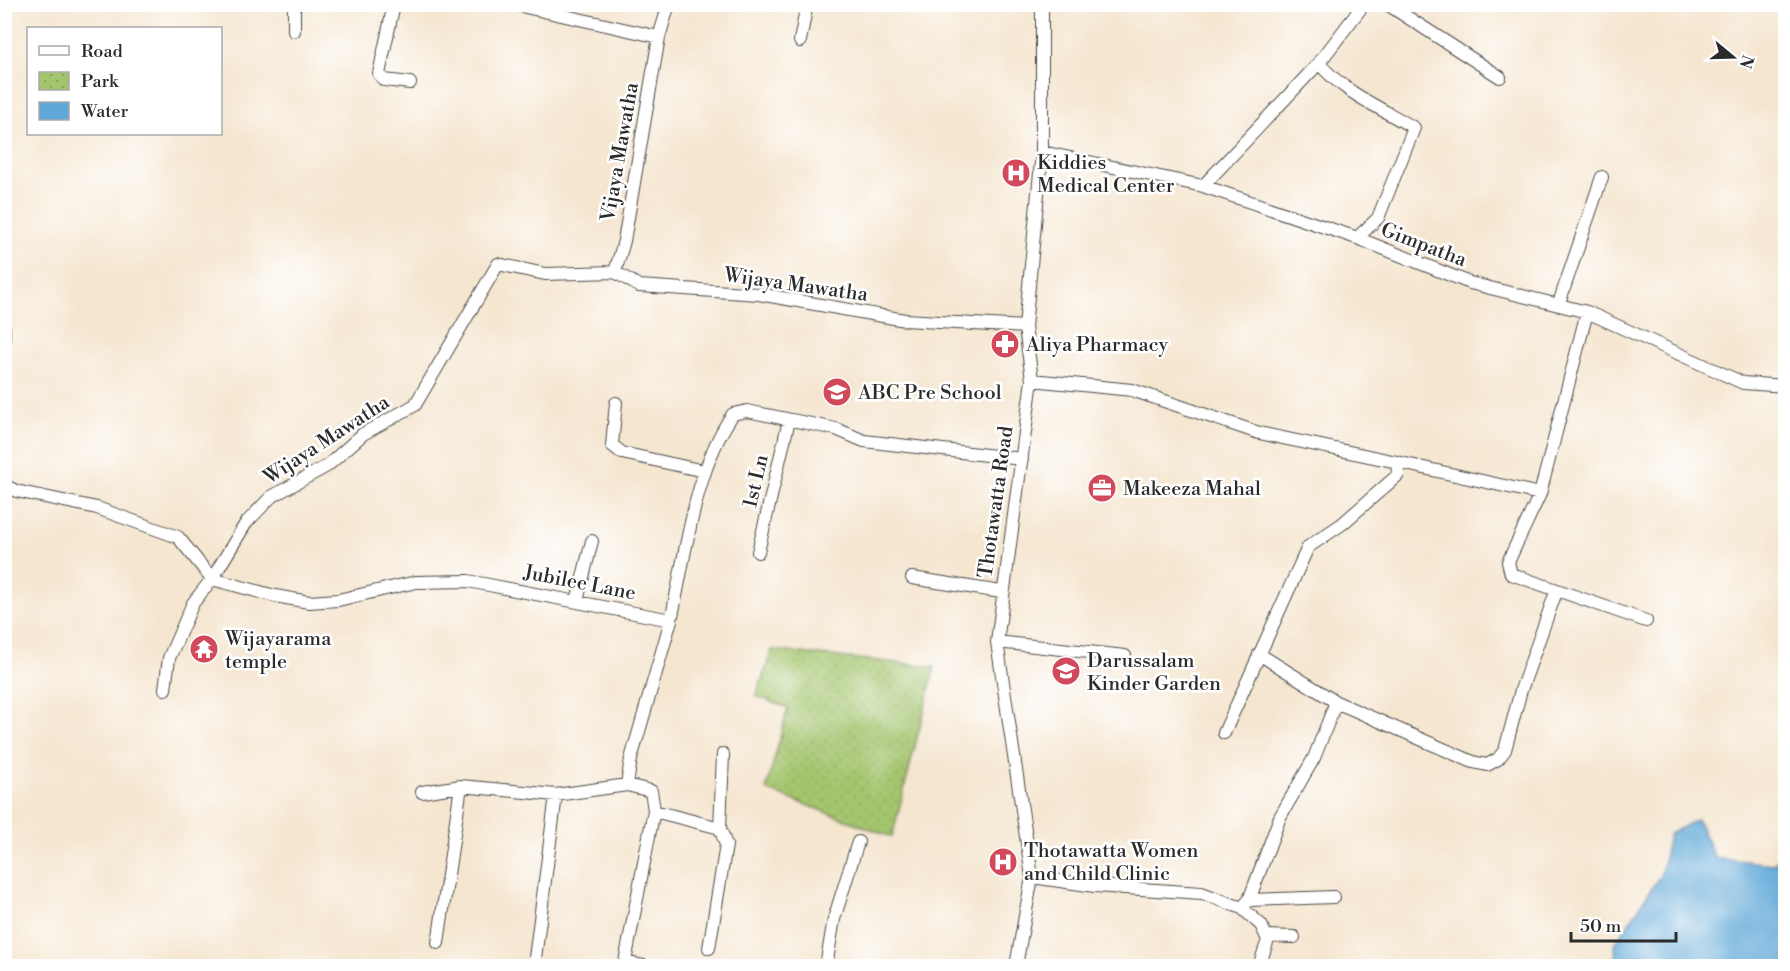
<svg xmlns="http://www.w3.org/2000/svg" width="1790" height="971" font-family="'Libre Bodoni',serif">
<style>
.park{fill:url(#park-dots);stroke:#68784c;stroke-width:1.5}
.water{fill:#60a8d7;stroke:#466a81;stroke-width:1.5}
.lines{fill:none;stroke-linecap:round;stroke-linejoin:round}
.street-casing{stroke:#494744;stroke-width:14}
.street{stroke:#fff;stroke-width:12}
.labels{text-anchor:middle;stroke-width:5;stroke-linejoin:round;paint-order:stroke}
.street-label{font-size:20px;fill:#2b2b2b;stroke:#fff}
.poi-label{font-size:20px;fill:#2b2b2b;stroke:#fff;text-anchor:start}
</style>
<defs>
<pattern id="park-dots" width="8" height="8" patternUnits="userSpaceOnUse" patternTransform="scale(1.5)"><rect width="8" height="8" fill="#a4c56d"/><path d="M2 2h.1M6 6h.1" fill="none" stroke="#8da95f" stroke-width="1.8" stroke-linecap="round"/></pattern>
</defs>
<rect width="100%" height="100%" fill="#fff"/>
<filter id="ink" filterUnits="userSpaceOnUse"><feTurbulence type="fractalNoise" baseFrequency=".0167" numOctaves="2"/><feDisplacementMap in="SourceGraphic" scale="12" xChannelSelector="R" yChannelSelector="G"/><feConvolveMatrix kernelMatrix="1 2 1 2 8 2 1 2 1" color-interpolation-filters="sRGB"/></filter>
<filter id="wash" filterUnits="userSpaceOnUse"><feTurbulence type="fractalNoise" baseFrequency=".008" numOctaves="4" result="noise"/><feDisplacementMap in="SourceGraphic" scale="24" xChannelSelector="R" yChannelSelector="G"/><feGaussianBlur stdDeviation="1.35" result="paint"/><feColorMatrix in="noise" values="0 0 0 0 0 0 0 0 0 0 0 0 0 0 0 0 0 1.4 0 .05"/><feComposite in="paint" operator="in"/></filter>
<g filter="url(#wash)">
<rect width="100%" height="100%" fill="#f5e6d0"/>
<path class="park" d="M 772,650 L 935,667 L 892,837 L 766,790 L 788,708 L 756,696 Z"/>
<path class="water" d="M 1697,819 L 1715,858 L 1774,864 L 1785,846 L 1785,966 L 1616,966 L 1615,944 L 1661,874 L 1669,834 Z"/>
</g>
<g filter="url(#ink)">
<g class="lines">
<g class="street-casing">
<path id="street" d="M 394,4 L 379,74 L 384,80 L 410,83
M 512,4 L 659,37 L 669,4
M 1387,4 L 1500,77
M 294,31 L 294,4
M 800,41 L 807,4
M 1319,63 C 1342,92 1383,109 1414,128 L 1378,218 L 1357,238
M 1042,152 L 1203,186 L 1357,238 L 1470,283 L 1587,312 L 1743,383 L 1786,386
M 1203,186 L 1319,63 L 1364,4
M 615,272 L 624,241 L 659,37
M 1559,303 L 1602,177
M 1587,312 L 1540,494 L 1508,562 L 1511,574 L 1646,621
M 4,328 L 4,350
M 1032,380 L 1132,390 L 1259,433 L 1397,462 L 1398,475 L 1342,524 L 1308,547 L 1224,733
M 616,403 L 612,445 L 622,453 L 704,471
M 1397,462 L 1540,494
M 4,485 L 16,491 L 97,508 L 178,537 L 212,579 L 275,596 L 309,602 L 338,600 L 416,582 L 468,581 L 671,620 C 686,554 694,470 733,414 L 747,411 L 836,429 L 864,441 L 1022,459
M 758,552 L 789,420
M 912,578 L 1001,592
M 577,601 L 592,541
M 997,642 L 1125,656
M 1259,654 L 1336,702 L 1473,762 L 1487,765 L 1498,759 L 1505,750 L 1521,690 L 1556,592
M 165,689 L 169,658 L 193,603 L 212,579 L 246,523 L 271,497 L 327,466 L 363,434 L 415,405 L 498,264 L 545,274 L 615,272 L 639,286 L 759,294 L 905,320 L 1025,327
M 422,792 L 461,786 L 556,795 L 627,785
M 654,811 L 720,828
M 1032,877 L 1095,886 L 1202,893 L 1242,908 L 1261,925 L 1268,940 L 1259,966
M 1249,900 L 1334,897
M 1242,908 L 1249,900 L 1280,817 L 1314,758 L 1336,702
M 1266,936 L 1294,937
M 438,943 L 461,786
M 709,948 L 726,845 L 720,828 L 723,754
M 534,966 L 556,795
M 644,966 L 625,962 L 654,810 L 651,791 L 627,785 L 631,759 L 671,620
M 826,966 L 834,919 L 858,842
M 1016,966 L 1032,877 L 997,642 L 1032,380 L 1025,327 L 1042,152 L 1042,4"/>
</g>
<use href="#street" class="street"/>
</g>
</g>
<defs>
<g id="hospital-disc" transform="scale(1.5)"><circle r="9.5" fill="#d1495b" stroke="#fff"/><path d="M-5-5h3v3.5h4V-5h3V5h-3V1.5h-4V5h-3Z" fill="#fff"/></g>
<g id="pharmacy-disc" transform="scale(1.5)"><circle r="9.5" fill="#d1495b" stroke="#fff"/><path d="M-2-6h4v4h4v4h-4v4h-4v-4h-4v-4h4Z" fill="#fff"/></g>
<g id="school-disc" transform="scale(1.5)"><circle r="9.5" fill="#d1495b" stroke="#fff"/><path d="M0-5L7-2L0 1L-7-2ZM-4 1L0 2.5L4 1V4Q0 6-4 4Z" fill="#fff"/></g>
<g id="office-disc" transform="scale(1.5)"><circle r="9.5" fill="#d1495b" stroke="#fff"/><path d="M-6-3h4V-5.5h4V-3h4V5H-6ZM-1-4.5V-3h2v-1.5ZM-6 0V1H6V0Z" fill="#fff"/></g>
<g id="temple-disc" transform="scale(1.5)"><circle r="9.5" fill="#d1495b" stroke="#fff"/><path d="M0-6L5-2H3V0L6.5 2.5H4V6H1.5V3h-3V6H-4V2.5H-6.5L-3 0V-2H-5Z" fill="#fff"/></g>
</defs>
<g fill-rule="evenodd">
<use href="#hospital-disc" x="1016" y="173"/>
<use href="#pharmacy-disc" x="1005" y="344"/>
<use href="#school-disc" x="837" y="392"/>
<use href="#office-disc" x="1102" y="488"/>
<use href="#temple-disc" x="204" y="649"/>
<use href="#school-disc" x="1066" y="671"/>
<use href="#hospital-disc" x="1003" y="862"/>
</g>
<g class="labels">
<g class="street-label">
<text transform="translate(619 152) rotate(-80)" y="7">Vijaya Mawatha</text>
<text transform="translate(1424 244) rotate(21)" y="7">Gimpatha</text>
<text transform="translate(796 284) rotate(8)" y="7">Wijaya Mawatha</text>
<text transform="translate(326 439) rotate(-33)" y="7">Wijaya Mawatha</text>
<text transform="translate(755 481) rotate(-77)" y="7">1st Ln</text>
<text transform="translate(995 502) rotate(-82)" y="7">Thotawatta Road</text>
<text transform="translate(580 582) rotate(11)" y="7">Jubilee Lane</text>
</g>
<g class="poi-label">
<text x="1037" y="169">Kiddies<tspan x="1037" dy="23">Medical Center</tspan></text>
<text x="1026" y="351">Aliya Pharmacy</text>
<text x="858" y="399">ABC Pre School</text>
<text x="1123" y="495">Makeeza Mahal</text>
<text x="225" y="645">Wijayarama<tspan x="225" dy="23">temple</tspan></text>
<text x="1087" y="667">Darussalam<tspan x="1087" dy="23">Kinder Garden</tspan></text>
<text x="1024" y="857">Thotawatta Women<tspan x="1024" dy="23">and Child Clinic</tspan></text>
</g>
</g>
<rect width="1790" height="971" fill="none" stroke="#fff" stroke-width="24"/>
<rect x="27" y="27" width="195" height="108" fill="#ffffff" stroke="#aaaaaa" stroke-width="1.5"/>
<rect x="39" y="46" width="30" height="9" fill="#ffffff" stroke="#aaaaaa" stroke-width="1.5"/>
<text x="81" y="57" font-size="18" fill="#2b2b2b">Road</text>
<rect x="39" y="72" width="30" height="18" fill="url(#park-dots)" stroke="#aaaaaa" stroke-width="1.5"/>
<text x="81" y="87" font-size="18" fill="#2b2b2b">Park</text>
<rect x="39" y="102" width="30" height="18" fill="#60a8d7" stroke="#aaaaaa" stroke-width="1.5"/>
<text x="81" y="117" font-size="18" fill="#2b2b2b">Water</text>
<g transform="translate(1733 57) rotate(109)" stroke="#ffffff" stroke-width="4.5" paint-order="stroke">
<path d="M0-4.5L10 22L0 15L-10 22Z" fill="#2b2b2b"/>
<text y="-9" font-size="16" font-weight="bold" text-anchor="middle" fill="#2b2b2b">N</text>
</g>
<path d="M1571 932v9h105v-9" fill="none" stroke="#2b2b2b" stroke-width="3"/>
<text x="1580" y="932" font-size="18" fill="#2b2b2b" stroke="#ffffff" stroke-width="4.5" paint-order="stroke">50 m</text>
</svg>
